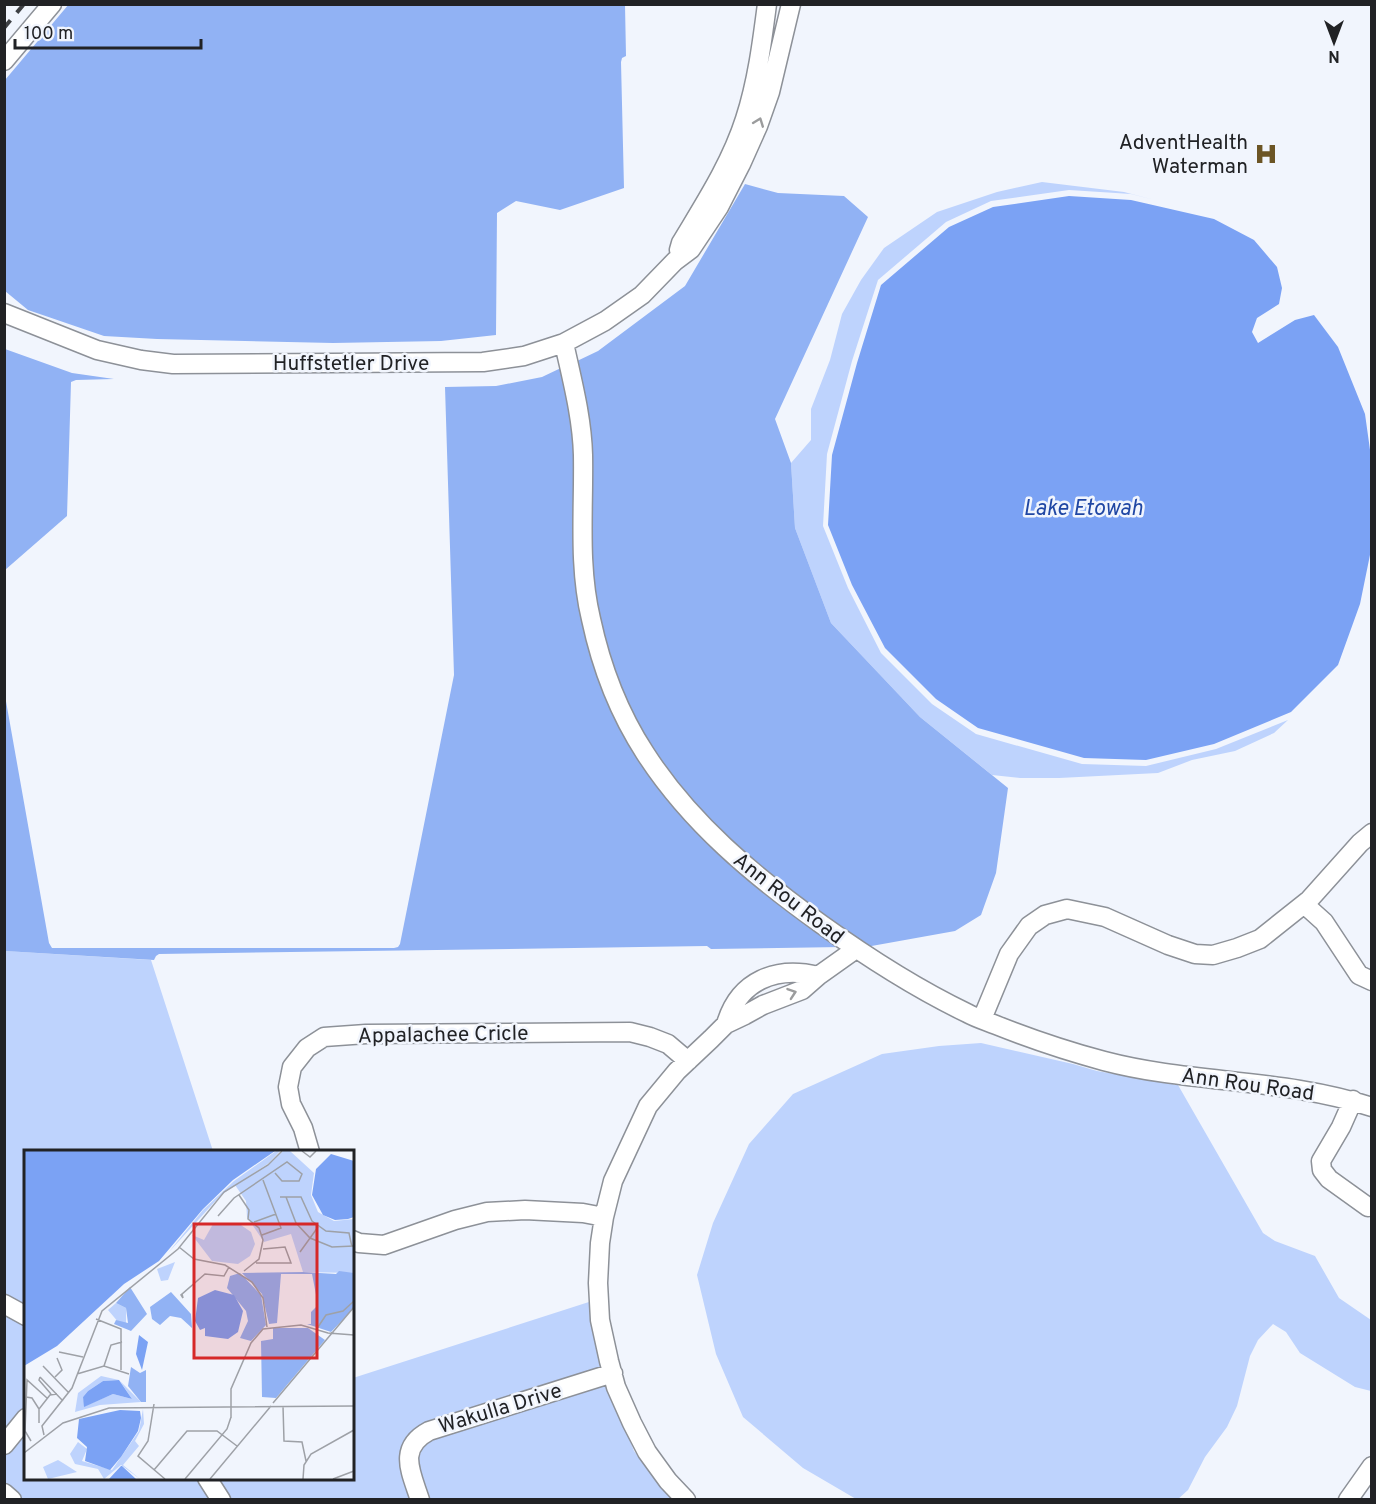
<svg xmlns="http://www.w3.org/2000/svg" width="1376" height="1504" font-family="Overpass,sans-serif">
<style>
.green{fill:#bed3fd}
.forest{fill:#91b2f4}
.water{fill:#7ba2f4}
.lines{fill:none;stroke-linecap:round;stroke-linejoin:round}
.minor-casing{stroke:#8d9198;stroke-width:21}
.minor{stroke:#fff;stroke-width:18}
.rail{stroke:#3e4044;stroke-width:4;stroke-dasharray:10 10;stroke-linecap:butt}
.oneway{stroke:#9b9c9d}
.labels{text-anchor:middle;stroke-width:5;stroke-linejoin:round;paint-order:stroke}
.poi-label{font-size:21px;fill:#212225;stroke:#f1f5fd;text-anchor:end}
.street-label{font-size:21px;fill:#212225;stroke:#f1f5fd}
.water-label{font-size:22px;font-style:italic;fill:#2047a4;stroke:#f1f5fd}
.inset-road{fill:none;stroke:#9ea1a7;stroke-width:1.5}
.view{fill:#d62828;fill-opacity:0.15;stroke:#d62828;stroke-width:3}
.inset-edge{fill:none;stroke:#212225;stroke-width:3}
</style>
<rect width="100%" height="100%" fill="#f1f5fd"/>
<path class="green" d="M 1042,182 L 1124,192 L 1151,199 L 1131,194 L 1069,190 L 991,201 L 946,222 L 878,280 L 852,361 L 827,454 L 823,526 L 848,588 L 881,653 L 932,704 L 976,734 L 1082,764 L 1146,766 L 1216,749 L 1288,720 L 1274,733 L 1235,751 L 1192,760 L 1158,773 L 1059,778 L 1020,778 L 992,775 L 920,717 L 831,623 L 795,528 L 791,463 L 811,440 L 811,409 L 830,360 L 842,314 L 861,280 L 884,248 L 937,212 L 997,192 Z
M 5,951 L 151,960 L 213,1151 L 26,1152 L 26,1478 L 352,1478 L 353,1378 L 592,1301 L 603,1372 L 634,1451 L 672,1499 L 5,1500 Z
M 981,1043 L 1073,1064 L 1097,1071 L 1178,1085 L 1263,1233 L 1275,1241 L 1315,1256 L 1339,1298 L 1371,1320 L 1371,1391 L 1355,1387 L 1300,1353 L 1286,1332 L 1273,1324 L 1258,1340 L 1250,1356 L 1237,1406 L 1227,1427 L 1205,1457 L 1188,1490 L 1177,1500 L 856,1499 L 803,1468 L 743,1417 L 716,1354 L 697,1275 L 713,1223 L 749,1144 L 793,1094 L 882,1054 L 939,1046 Z"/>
<path class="forest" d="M 69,4 L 625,5 L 626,56 L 622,58 L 621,62 L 624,188 L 560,210 L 516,201 L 497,213 L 496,335 L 441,341 L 333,343 L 157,339 L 104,336 L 28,310 L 5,291 L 5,80 Z
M 745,184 L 778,193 L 844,196 L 868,217 L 775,419 L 791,463 L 795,528 L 831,623 L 920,717 L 1008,788 L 996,873 L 981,915 L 955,931 L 866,947 L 787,891 L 705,818 L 649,747 L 625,704 L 611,665 L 590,575 L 575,362 L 598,351 L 685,286 Z
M 5,349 L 72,373 L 114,379 L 76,380 L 71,382 L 67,516 L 5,570 Z
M 563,367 L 574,423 L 577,577 L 639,756 L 842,947 L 711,949 L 707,946 L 159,954 L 156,956 L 154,960 L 5,951 L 4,690 L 49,943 L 52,948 L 394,948 L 398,947 L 400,944 L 454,675 L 445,387 L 496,386 L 542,377 Z"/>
<path class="water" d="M 1069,196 L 1131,200 L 1214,219 L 1254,240 L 1277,267 L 1282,288 L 1279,304 L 1257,318 L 1252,332 L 1258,343 L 1295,320 L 1314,315 L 1338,347 L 1365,414 L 1371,457 L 1371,550 L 1360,604 L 1338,665 L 1291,712 L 1214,744 L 1146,760 L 1084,758 L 978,728 L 936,699 L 885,648 L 852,585 L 828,525 L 832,455 L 857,363 L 881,285 L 949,227 L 993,207 Z"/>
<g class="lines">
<g class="minor-casing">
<path id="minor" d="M 4,61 L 52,4
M 679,250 L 681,243 C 705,203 731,163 745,119 C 757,82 762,43 767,4
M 4,313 L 97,350 L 141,360 L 173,364 L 483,362 L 524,356 L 564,343 L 605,321 L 642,295 L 675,261 L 691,249 L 719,207 L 741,164 L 758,126 L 770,92 L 791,4
M 564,343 C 572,380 582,417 583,455 C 584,510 578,565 591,619 C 601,666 619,713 645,753 C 690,823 754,876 821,924 C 867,957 915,988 967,1013 C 976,1018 986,1021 996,1025 C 1031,1039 1067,1051 1104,1061 C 1191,1084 1285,1078 1372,1107
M 1304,904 L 1324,922 L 1359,975 L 1372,981
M 982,1019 L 1009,954 L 1029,926 L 1045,915 L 1067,909 L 1105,917 L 1168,945 L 1195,954 L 1213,955 L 1237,948 L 1260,939 L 1309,900 L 1360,843 L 1372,833
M 726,1024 C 739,980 776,966 818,976
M 1353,1100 L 1341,1127 L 1321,1161 L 1322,1170 L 1329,1179 L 1368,1207
M 310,1152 L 303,1128 L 291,1104 L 288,1087 L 292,1067 L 307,1048 L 324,1037 L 366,1034 L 630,1032 L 650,1037 L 668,1044 L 688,1061
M 352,1240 L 359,1243 L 384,1245 L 455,1220 L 487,1212 L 525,1210 L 583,1213 L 604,1217
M 4,1304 L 26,1316
M 4,1445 L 26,1418
M 207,1478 L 221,1500
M 4,1493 L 12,1500
M 420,1500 C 411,1472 397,1448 429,1431 L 613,1373
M 686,1500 L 668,1481 L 647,1452 L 632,1423 L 616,1387 L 609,1361 L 600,1320 L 598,1283 L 600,1243 L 604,1217 L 613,1181 L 648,1106 L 677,1071 L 711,1039 L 726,1024 L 745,1015 L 763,1005 L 802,990 L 818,976 L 856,949
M 1348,1500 L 1372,1466"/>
</g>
<use href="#minor" class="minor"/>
<path class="rail" d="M 4,28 L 24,4"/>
</g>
<defs><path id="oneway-chevron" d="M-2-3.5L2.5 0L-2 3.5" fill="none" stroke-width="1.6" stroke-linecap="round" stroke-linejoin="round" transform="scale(1.5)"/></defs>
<g class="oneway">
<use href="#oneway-chevron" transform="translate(759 122) rotate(-69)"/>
<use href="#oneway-chevron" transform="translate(792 993) rotate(-19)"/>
</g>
<defs>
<g id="hospital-bare" transform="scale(1.8)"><path d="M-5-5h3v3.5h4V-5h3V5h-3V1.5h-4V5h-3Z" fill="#6c5525" stroke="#f1f5fd" stroke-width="2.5" paint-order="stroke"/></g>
</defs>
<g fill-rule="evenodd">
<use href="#hospital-bare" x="1266" y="154"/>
</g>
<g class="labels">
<g class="poi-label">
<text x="1248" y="149">AdventHealth<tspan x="1248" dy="24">Waterman</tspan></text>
</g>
<g class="street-label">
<text x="351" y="370">Huffstetler Drive</text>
<text transform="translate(789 898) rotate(38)" y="7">Ann Rou Road</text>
<text transform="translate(443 1034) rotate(-1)" y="7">Appalachee Cricle</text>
<text transform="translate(1248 1084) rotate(8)" y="7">Ann Rou Road</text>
<text transform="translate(500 1408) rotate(-17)" y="7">Wakulla Drive</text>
</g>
<g class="water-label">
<text x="1083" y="515">Lake Etowah</text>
</g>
</g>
<g transform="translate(24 1150)">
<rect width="330" height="330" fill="#f1f5fd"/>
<path d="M 252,1 L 256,1 L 245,13 L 197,45 L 144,103 L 179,60 L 210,31 ZM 259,1 L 266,1 L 290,23 L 287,45 L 294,62 L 310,71 L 330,69 L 330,123 L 279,122 L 267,84 L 240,92 L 223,67 L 222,51 L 211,35 L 244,15 ZM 214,73 L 227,82 L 231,94 L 226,106 L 214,114 L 188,111 L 168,85 L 180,90 L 189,74 ZM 151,112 L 144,130 L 137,131 L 133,119 ZM 92,153 L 102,158 L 102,175 L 95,173 L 84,160 ZM 77,226 L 95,230 L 79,231 L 64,241 L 59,247 L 61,256 L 89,244 L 108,249 L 96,231 L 117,252 L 76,255 L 51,262 L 54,243 ZM 119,259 L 120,274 L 111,291 L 115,296 L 99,315 L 116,329 L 97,315 L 80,329 L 74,319 L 51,314 L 46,304 L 54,292 L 63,299 L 58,311 L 88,320 L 115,281 ZM 34,310 L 39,313 L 53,322 L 24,329 L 19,317 Z" fill="#bed3fd"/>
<path d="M 315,121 L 330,123 L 330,158 L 307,182 L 283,174 L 287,174 L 287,162 L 294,155 L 288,124 L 257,124 L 253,173 L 245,174 L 238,144 L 218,123 L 279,122 L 312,124 ZM 216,123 L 237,145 L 242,175 L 227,191 L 216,188 L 224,171 L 222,161 L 203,138 L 206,126 ZM 106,137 L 123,164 L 107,181 L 90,174 L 92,170 L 104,173 L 102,158 L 92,153 ZM 147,142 L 167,164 L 168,178 L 157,168 L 146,166 L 136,175 L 128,169 L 126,157 ZM 249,178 L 284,178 L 301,190 L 252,248 L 238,247 L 237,191 L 249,189 ZM 107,217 L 116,223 L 122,220 L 122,252 L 117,252 L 104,236 Z" fill="#91b2f4"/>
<path d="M 0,1 L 251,1 L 209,30 L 179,59 L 135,111 L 100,134 L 33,196 L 0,216 ZM 307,4 L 330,11 L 330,67 L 324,69 L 311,70 L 299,65 L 288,45 L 292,19 ZM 191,140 L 210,145 L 219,161 L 214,182 L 204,189 L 181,186 L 181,178 L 176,180 L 171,171 L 174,148 ZM 115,185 L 124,192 L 118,220 L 112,204 ZM 95,230 L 108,249 L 89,244 L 60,257 L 59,247 L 64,241 L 79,231 ZM 96,260 L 116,261 L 117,268 L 114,281 L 97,307 L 86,320 L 61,311 L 63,297 L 53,288 L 55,269 ZM 97,316 L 98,316 L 112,329 L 85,329 Z" fill="#7ba2f4"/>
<path class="inset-road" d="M 278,1 L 286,7 L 292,1M 215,45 L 225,60 L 224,69 L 235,78 L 239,90 L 235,109 L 220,121M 256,47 L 277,47 L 288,71 L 302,81 L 325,83 L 328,97M 262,47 L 272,73 L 286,88 L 308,97 L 330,96M 194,66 L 210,48 L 263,12 L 278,24 L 275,31 L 258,31 L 251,23M 230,72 L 252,64M 238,85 L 257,78 L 239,30M 155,97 L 170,109 L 201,115 L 228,132 L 239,148 L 243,177M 276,102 L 294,77M 232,113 L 267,113 L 261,97 L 239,99M 158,144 L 159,148 L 157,145 L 181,124 L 200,126 L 205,117M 72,169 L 97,179 L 97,220M 292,180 L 302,165 L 319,161 L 330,151M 35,202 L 59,207M 19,216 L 45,243M 80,216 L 87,195 L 98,192M 53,224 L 80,216 L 105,224M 16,227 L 39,251M 16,227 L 15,230 L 27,244M 31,227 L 38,220 L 33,208M 2,247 L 8,248 L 15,259M 249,253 L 330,157M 130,254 L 124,291 L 114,306 L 141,329M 259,256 L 260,291 L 278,292 L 282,311M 207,268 L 207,239 L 227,193 L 239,179 L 277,175 L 304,183 L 330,185M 15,273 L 15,259 L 26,245 L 33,244M 20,285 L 18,276 L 48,238 L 78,161 L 154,99 L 200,42 L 244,15 L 258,1M 7,291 L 1,281 L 3,230 L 23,248M 0,303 L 39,273 L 85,258 L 330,256M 130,320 L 163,281 L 193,281 L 213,296M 161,329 L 203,279 L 207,267M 186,329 L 247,256M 279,329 L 280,315 L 287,304 L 330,280M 309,329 L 330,321"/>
<path class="view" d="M 170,74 L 293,74 L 293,208 L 170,208 Z"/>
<rect width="330" height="330" class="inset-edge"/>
</g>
<rect width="1376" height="1504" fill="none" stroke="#212225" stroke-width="12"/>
<g transform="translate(1334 42) rotate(180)" stroke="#f1f5fd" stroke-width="4.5" paint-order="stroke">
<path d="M0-4.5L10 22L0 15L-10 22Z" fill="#212225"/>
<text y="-9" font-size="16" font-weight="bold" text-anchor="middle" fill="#212225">N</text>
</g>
<path d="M15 39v9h186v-9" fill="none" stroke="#212225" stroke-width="3"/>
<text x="24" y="39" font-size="18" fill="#212225" stroke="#f1f5fd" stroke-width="4.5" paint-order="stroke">100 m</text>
</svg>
